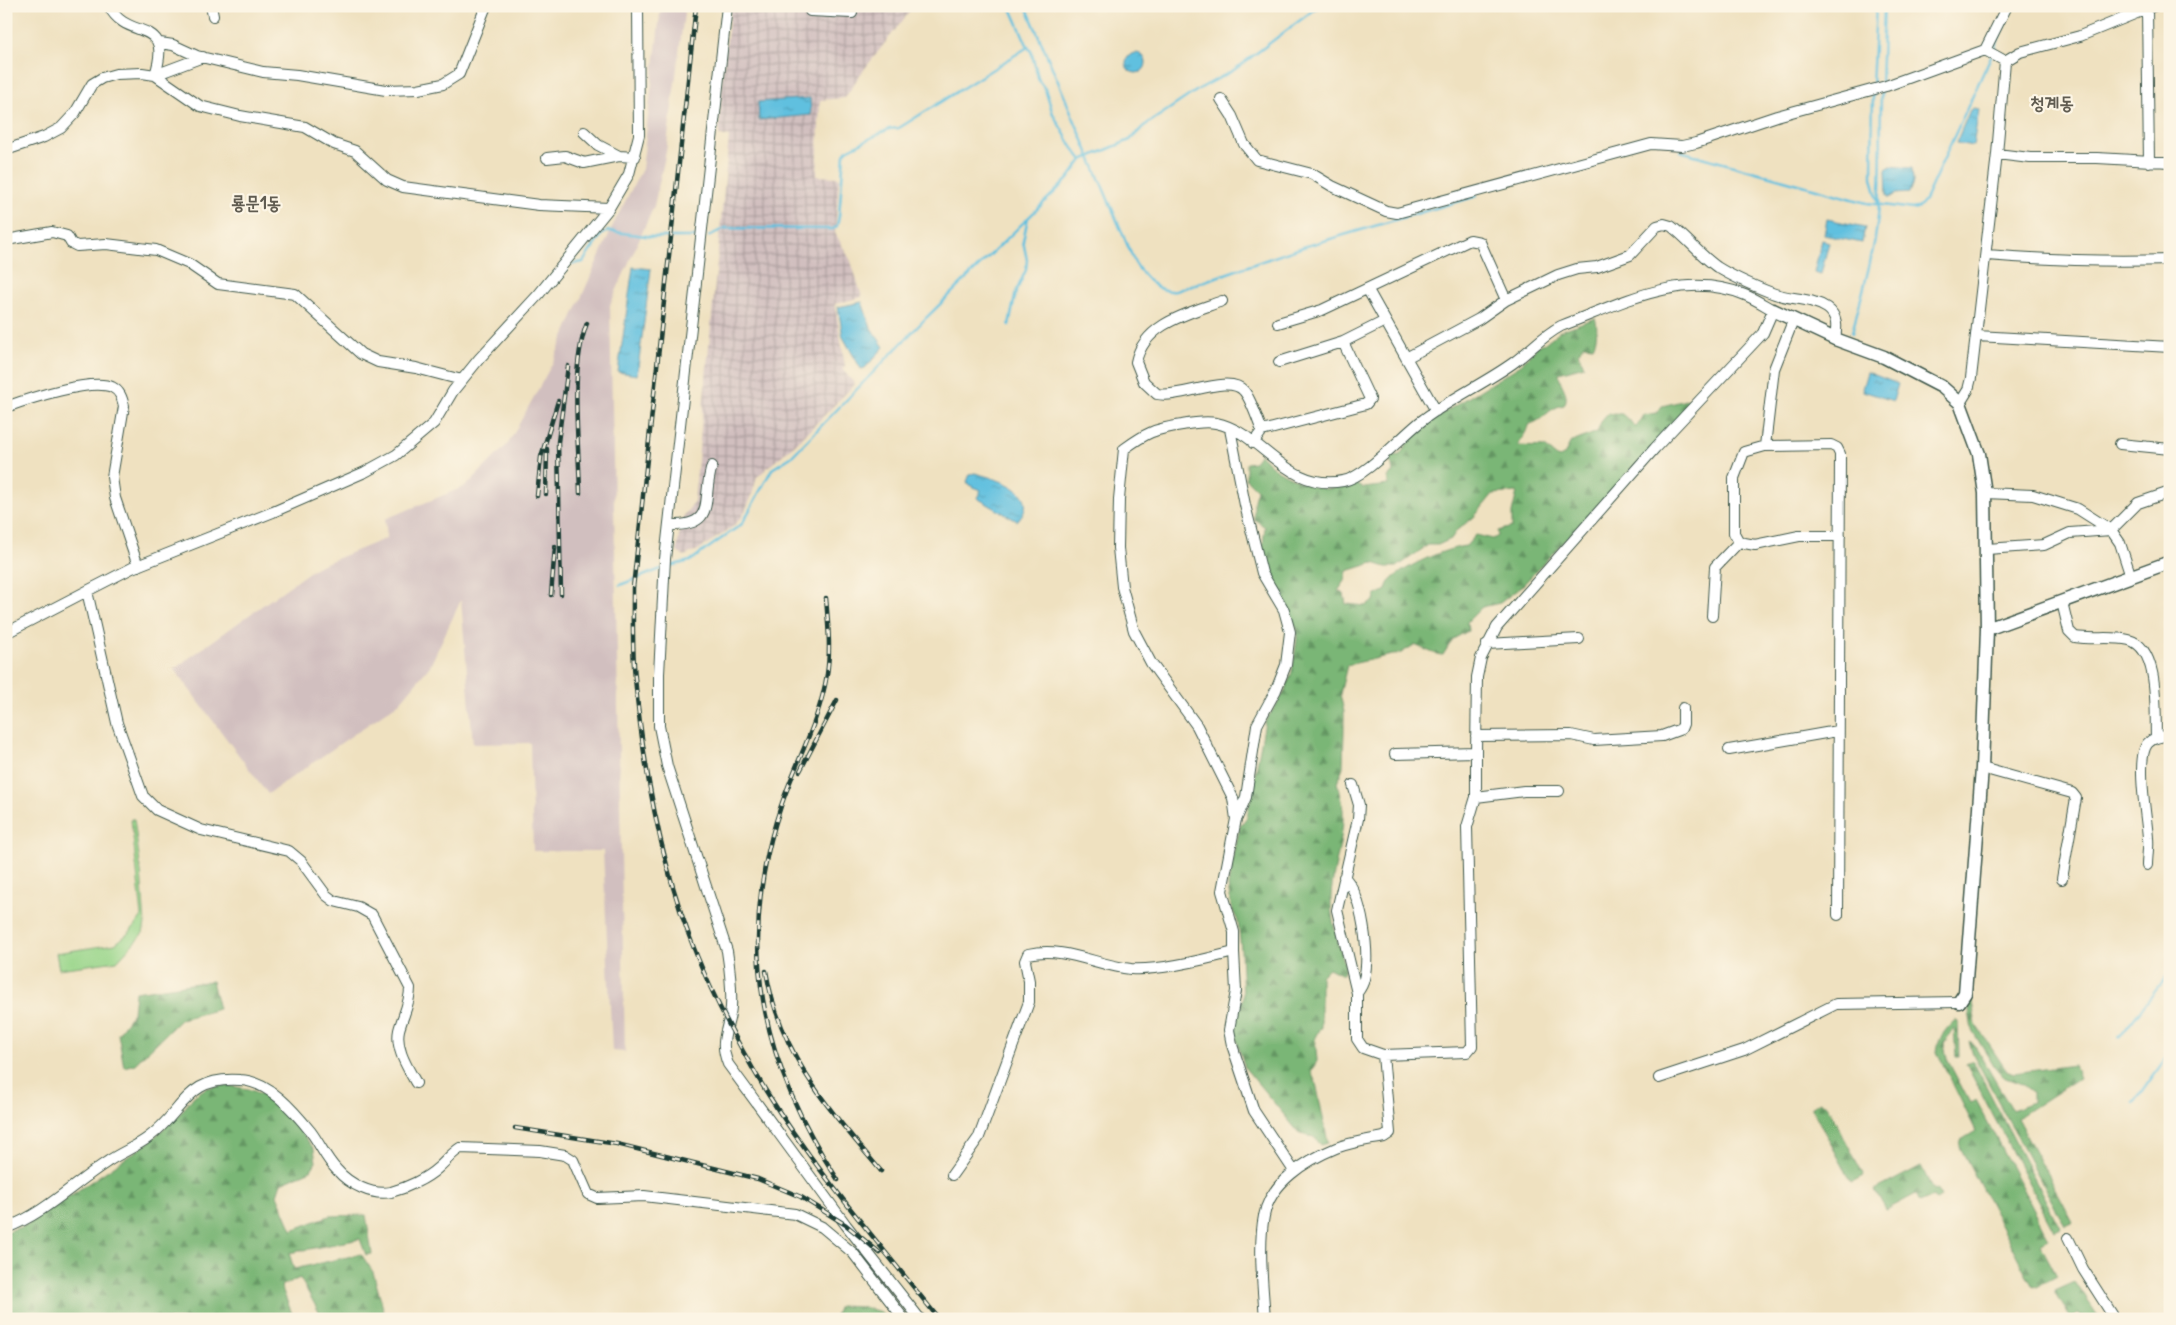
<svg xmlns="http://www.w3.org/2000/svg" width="2176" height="1325" font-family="'Patrick Hand','Poor Story',sans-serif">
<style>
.industrial{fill:url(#industrial-grid)}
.railway{fill:#d1bfbf}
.green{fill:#99d58a;stroke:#5c895f}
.forest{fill:url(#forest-firs);stroke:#4c7a55;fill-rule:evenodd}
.water{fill:url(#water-ripples);stroke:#407e8a}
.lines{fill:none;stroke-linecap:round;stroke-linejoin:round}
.stream{stroke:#60c0df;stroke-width:2.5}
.minor-casing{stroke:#3e5649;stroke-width:12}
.tertiary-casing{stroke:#3e5649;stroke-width:15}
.minor{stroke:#fff;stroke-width:10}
.tertiary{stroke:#fff;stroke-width:12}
.rail-casing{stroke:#1f3d34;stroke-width:4.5}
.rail{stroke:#fcf5e5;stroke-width:2.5;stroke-dasharray:8;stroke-linecap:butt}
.labels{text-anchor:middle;stroke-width:4.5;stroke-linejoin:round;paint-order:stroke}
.quarter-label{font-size:18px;font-weight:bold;fill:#605c51;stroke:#fcf5e5}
</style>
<defs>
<pattern id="industrial-grid" width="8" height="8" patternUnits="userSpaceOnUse" patternTransform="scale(1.25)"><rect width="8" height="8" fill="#d1bfbf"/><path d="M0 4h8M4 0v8" fill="none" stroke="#a99c9c"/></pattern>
<pattern id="forest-firs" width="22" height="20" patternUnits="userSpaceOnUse" patternTransform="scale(1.25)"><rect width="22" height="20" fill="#7ab676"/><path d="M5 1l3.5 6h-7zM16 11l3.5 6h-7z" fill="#639562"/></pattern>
<pattern id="water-ripples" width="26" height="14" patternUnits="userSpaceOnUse" patternTransform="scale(1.25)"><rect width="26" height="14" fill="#60c0df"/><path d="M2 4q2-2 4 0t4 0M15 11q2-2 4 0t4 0" fill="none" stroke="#4f9db6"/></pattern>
</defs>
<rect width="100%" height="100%" fill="#fcf5e5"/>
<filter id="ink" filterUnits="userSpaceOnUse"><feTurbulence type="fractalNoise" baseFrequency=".02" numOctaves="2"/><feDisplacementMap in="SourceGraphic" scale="10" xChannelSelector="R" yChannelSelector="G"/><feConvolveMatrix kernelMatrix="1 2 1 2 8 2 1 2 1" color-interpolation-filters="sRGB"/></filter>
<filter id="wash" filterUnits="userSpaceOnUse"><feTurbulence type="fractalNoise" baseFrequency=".0096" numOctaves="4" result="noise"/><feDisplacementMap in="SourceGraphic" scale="20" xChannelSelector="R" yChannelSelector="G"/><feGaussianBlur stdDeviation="1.12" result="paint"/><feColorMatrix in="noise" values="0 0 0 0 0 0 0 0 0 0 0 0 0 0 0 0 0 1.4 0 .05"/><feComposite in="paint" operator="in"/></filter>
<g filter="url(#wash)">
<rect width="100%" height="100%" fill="#efe1c0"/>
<path class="industrial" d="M 731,6 L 914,6 L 859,76 L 845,98 L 820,100 L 817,176 L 839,177 L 835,233 L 851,261 L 862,297 L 835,304 L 845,366 L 842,369 L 855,384 L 801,439 L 757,477 L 751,498 L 742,517 L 731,528 L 698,550 L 684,556 L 677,551 L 681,520 L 694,502 L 729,137 L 719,135 L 722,79 Z"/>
<path class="railway" d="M 661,6 L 685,6 L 666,152 L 654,206 L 610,305 L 625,1052 L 612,1051 L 603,851 L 533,851 L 530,743 L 473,744 L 461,600 L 430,666 L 400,702 L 268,794 L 174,669 L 316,567 L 387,538 L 385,519 L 466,486 L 508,444 L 552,364 L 614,223 L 642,169 Z"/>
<path class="green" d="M 131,819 L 134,819 L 141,872 L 145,924 L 143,933 L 117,961 L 59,969 L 56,953 L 115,944 L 130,932 L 142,916 Z"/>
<path class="forest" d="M 1595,318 C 1598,325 1597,340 1593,346 L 1584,345 L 1578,353 L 1584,366 L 1559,373 C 1559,386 1571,393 1564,405 C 1547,408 1545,420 1530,424 L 1518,446 L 1545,447 L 1558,458 L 1565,454 L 1570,443 L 1597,432 L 1601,422 L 1608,414 L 1622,414 L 1636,427 L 1643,415 L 1657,413 L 1662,406 L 1690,399 L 1695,402 L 1522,586 L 1500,603 L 1482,607 L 1467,622 L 1468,631 L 1453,639 L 1443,655 C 1434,655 1424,648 1414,645 L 1401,653 L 1347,665 L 1340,694 L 1344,712 L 1344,730 L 1343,767 L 1337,783 C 1353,821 1333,858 1331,897 C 1330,920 1339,944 1345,966 L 1343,975 L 1329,968 L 1321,976 L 1321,1027 L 1315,1037 L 1317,1061 L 1311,1072 L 1316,1083 L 1328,1143 L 1321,1145 L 1314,1137 L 1300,1134 L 1245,1068 L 1236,1038 L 1235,1021 L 1243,998 L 1241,949 L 1238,921 L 1231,907 L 1228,885 L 1240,826 L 1247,817 L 1265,722 L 1284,693 L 1292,672 L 1297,640 L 1297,629 L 1284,604 L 1281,592 L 1266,570 L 1266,560 L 1262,555 L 1265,527 L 1254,519 L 1254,500 L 1257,490 L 1246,479 L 1246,463 L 1254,462 L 1260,454 C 1264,458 1269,464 1274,468 C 1285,475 1326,497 1337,486 L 1348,488 L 1355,483 L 1364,488 L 1388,485 L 1388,477 L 1393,472 L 1390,456 L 1400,455 L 1411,438 L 1422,431 L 1427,423 L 1521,365 C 1526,356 1533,354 1537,346 L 1545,343 L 1560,331 ZM 1517,492 L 1512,513 L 1512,527 L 1498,531 L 1498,536 L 1493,539 L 1476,535 L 1466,546 C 1446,548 1405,566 1391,580 C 1388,582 1387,586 1386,590 L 1375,596 L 1374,601 L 1366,606 L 1346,604 L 1344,594 L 1338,591 L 1345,581 L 1347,571 L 1373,563 L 1386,567 L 1397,567 L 1428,545 L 1438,545 L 1451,539 L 1457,530 L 1474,517 L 1493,494 Z
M 212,981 L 219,1009 L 181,1019 L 135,1064 L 124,1067 L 118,1034 L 133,1013 L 135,992 Z
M 1971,997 L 1976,1025 L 2006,1070 L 2014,1073 L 2074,1065 L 2079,1078 L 2017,1118 L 2073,1222 L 2065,1226 L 1973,1054 L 1969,1041 L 1974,1044 L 2012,1110 L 2032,1102 L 2032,1092 L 2022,1084 L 2003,1077 L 1995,1068 L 1972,1030 L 1967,998 Z
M 1955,1020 L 1958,1022 L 1959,1057 L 1956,1057 L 1954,1028 L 1944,1043 L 1947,1059 L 1970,1103 L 1976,1100 L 2049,1239 L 2040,1244 L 2057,1276 L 2037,1287 L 2032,1285 L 1960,1147 L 1961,1140 L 1976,1131 L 1937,1052 C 1938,1038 1945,1030 1955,1020 Z
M 1973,1061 L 2060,1228 L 2054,1231 L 1966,1064 Z
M 225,1085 L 248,1089 L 270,1097 L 289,1115 L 314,1149 L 316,1162 L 311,1170 L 281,1183 L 277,1195 L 292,1230 L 329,1216 L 366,1215 L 372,1254 L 366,1255 L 360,1239 L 289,1253 L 294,1269 L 361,1254 L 373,1272 L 386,1319 L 323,1319 L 300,1278 L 281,1286 L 294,1319 L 6,1319 L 6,1232 L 27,1225 L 148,1143 L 179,1115 L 194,1096 L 206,1088 Z
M 1820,1102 L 1827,1105 L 1862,1172 L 1863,1176 L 1852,1182 L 1851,1181 L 1811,1107 Z
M 1921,1166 L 1933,1190 L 1936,1189 L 1941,1197 L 1936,1200 L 1933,1196 L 1920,1202 L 1916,1194 L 1886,1210 L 1875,1190 Z
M 2075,1282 L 2100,1319 L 2082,1319 L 2078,1313 L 2071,1318 L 2055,1291 Z
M 839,1306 L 863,1307 L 881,1312 L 885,1319 L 846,1319 L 835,1315 Z"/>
<path class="water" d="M1126 63a10 10 0 1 1 20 0a10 10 0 1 1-20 0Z
M 810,98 L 811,115 L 759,120 L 758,102 Z
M 1974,108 L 1979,110 L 1973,146 L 1956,143 L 1970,110 Z
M 1891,166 L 1912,168 L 1913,182 L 1909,193 L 1895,194 L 1889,198 L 1887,195 L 1886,169 Z
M 1827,219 L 1865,227 L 1862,243 L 1824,235 Z
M 1822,240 L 1829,242 L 1821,274 L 1814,272 Z
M 633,267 L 651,269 L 637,375 L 618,372 Z
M 862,302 L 871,328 L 884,347 L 865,368 L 861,369 L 843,337 L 838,307 Z
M 1867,372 L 1898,384 L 1893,401 L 1863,391 L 1862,389 Z
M 975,473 C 996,479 1045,491 1017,521 L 977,498 L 981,490 L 969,485 L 967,482 L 970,474 Z"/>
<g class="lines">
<path class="stream" d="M 1010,6 L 1028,47
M 1026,6 L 1135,263 C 1145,278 1157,293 1176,291 L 1303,247 L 1477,196
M 1993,51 L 2012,6
M 1881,85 L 1884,6
M 1872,87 L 1876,6
M 1873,92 L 1872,177 L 1878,203
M 1680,151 L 1867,203 L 1913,209 L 1919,207 L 1925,200 L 1991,56
M 709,236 L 725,228 L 833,229 L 837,226 L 839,216 L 844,154 L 847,150 L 889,129 L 899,128 L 1028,47 L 1031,51 L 1039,81 L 1045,89 L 1053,114 L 1072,147 L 1082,160
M 573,264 L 583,262 L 601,235 L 608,231 L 653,237 L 695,237
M 1009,325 L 1016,292 L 1026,270 L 1027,260 L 1023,241 L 1028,218
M 1852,333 C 1860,300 1871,266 1876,232 C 1883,184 1880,138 1881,90
M 666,567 L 690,561 L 742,524 L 772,469 L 791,457 L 926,318 L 1068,179 L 1082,160 L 1130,140 L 1144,126 L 1199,89 L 1234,70 L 1319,6
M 620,585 L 661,569
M 2119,1038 L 2170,972
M 2134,1103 L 2170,1052"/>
</g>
</g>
<g filter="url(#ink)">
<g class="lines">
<g class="minor-casing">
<path id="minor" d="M 109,6 C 127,43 174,15 155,75
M 211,6 L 213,16
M 727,6 L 665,559 L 659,674 L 659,726 L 667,766 L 727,951 C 730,970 732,988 731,1007 C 729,1030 718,1040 728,1064 L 846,1225 L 920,1319
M 810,6 L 810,11 L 852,13
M 2147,9 L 2149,162
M 160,43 L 173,45 L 197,56 L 263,72 L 297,75 L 386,90 L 418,89 L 443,84 L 459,74 L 486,6
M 2005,61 L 1997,154 L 2030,158 L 2097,158 L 2170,162
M 2005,61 L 2020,52 L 2080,36 L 2154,6
M 2005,61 L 1985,50 L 2007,6
M 155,75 L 203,57
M 1221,99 L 1232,116 L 1244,144 L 1257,160 L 1312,174 L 1332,186 L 1386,211 L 1397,213 L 1651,144 L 1682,146 L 1696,143 L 1777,116 L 1886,86 L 1985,50
M 584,132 L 598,145 L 619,156
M 6,150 L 44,137 L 61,128 L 75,113 L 92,84 L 102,78 L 116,74 L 142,73 L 155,75 L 200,106 L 240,116 L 305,127 L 334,144 L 355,151 L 387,180 L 403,187 L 539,205 L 609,208
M 547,158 L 565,156 L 584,163 L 619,156 L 635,157
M 6,240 L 52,232 L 67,236 L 71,243 L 77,246 L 106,244 L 156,250 L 189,264 L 218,284 L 295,294 L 361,354 L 378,362 L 416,368 L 462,380
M 1987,255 C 2048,260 2109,262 2170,260
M 1368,290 L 1436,411
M 1222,301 C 1190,313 1144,323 1136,362 L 1144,382 L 1157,394 C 1181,399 1229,373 1244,391 C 1251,399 1258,421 1262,431 L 1253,443
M 1278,323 L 1322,310 L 1470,240 L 1480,242 L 1506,300
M 1977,336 L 2170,347
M 1406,358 L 1479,319 L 1506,300 L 1558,275 L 1577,269 L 1597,267 L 1630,255 L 1657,226 L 1664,224 L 1671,226 C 1687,238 1700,255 1717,267 C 1733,277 1754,286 1772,293 C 1790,300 1810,297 1827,308 C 1838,316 1837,327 1835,339
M 1279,362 L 1343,342 L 1385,321
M 1960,403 L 1968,390 L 1971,378 L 1997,154
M 6,407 C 28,399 91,378 112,387 C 120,391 122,398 124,406 L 112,477 L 115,498 L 138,566
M 1230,429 L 1245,505 L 1262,573 L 1284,610 L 1290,632 L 1286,665 L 1276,690 L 1257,725 L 1246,797 L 1237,818
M 1262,431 L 1366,404 L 1370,399 L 1343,342
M 2120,444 L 2170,449
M 1765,446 L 1831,445 L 1837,448 L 1840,454 L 1838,915
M 1985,493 L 2033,495 L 2078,509 L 2111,530 L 2120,543 L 2131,577
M 670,525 C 718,526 701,500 712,466
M 1739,542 L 1734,533 L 1734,478 L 1744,452 L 1765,446 L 1774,369 L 1793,321
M 1739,542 L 1755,545 L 1799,536 L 1840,536
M 1987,549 L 2044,545 L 2070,533 L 2111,530 L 2138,503 L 2170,492
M 2062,602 L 2069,631 L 2075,637 C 2093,640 2112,636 2129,640 C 2160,648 2155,712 2156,738
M 1712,616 L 1715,567 L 1739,542
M 6,633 L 87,591
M 1487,644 L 1579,639
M 1476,736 L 1571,735 L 1594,740 L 1662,736 L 1681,729 L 1683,724 L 1683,708
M 1729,750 L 1837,731
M 1982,768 L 2072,793 L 2076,798 L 2062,879
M 1353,785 L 1359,805 L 1358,819 L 1337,910 L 1357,993 L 1357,1039 L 1363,1048 L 1383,1055 L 1467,1052 L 1472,1046 L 1467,827 L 1476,797 L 1476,752
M 1476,797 L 1524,791 L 1559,791
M 2147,865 C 2147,857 2149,847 2148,838 C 2147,819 2135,757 2148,743 C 2154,737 2162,736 2170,736
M 1344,877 C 1363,895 1370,955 1364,979 C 1363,984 1360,989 1357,993
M 1234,952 L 1236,991 L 1229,1030 L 1232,1045 L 1254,1111 L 1294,1171
M 1659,1078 L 1744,1050 L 1836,1004 L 1959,1002
M 416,1083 C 408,1068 395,1049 399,1030 C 403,1015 410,1004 410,988 L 372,915 L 358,907 L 334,901 L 326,895 L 301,861 L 289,851 L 201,830 L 157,810 L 143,796 L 117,723 L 87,591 L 132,568 L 273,512 L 365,472 L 396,455 L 434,423 L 453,391 L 479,359 L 539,294 L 609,208 L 629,174 L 639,135 L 638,6
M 952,1175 L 979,1137 L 1029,1002 L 1029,981 L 1025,961 L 1028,954 C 1065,946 1095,965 1131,969 C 1158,971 1207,959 1234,952 L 1234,932 L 1222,891 L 1236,819 L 1233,798 L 1197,726 L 1151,663 L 1134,631 L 1122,587 L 1118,548 L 1119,499 L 1124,449 C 1146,433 1154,429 1182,425 C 1193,423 1205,421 1216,423 C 1262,432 1286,492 1343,481 C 1367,477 1403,434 1424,419 C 1452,398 1485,383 1513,363 C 1530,351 1542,336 1561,326 C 1620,304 1682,269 1745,295 C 1755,299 1764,305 1773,310 L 1763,333 L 1655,448 L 1497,627 L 1481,658 L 1477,677 L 1476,752 L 1395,754
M 6,1228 C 44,1214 73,1184 107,1162 C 120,1153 136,1147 149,1137 C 185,1110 186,1076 240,1080 C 269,1081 294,1111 311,1132 C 320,1144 326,1159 337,1170 C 349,1184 372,1196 391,1192 C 406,1188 426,1179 438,1168 C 446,1161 451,1154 460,1148 L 540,1151 L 565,1155 L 573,1160 L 588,1194 L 597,1198 L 644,1196 L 795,1214 L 822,1227 L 853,1253 L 904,1319
M 2068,1238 L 2083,1269 L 2115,1319
M 1265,1319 C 1263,1289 1258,1245 1264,1216 C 1270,1182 1307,1160 1336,1148 C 1351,1142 1369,1140 1384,1137 L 1390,1133 L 1383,1055"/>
</g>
<g class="tertiary-casing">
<path id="tertiary" d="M 1773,310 L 1835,339 L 1884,357 L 1942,387 L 1960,403 L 1979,454 L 1985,493 L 1987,629 L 1982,768 L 1965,993 L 1959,1002
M 1987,629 L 2170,562"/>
</g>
<use href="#minor" class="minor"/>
<use href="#tertiary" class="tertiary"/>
<g class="rail-casing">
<path id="rail" d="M 696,6 L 633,588 C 633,618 632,648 635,678 C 644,772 661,868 697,956 C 716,1003 740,1048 766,1091 C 816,1172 880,1244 939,1319
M 580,493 C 579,441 569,371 587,323
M 546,494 L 547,449
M 537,496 L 541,457 L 558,401
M 561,594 L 558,442 L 568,366
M 551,595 L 555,547
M 826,598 C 828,623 831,649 827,674 C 820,720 796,762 781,806 C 735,942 760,1062 838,1180
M 800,771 L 837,700
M 766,971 C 780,1055 828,1108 881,1171
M 515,1128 L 617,1144 L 758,1179 L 801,1197 L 846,1225 L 880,1253"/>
</g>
<use href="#rail" class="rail"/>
</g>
</g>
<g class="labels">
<g class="quarter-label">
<text x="2052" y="109">청계동</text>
<text x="256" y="209">룡문1동</text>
</g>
</g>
<rect width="2176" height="1325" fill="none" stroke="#fcf5e5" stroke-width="25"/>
</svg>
